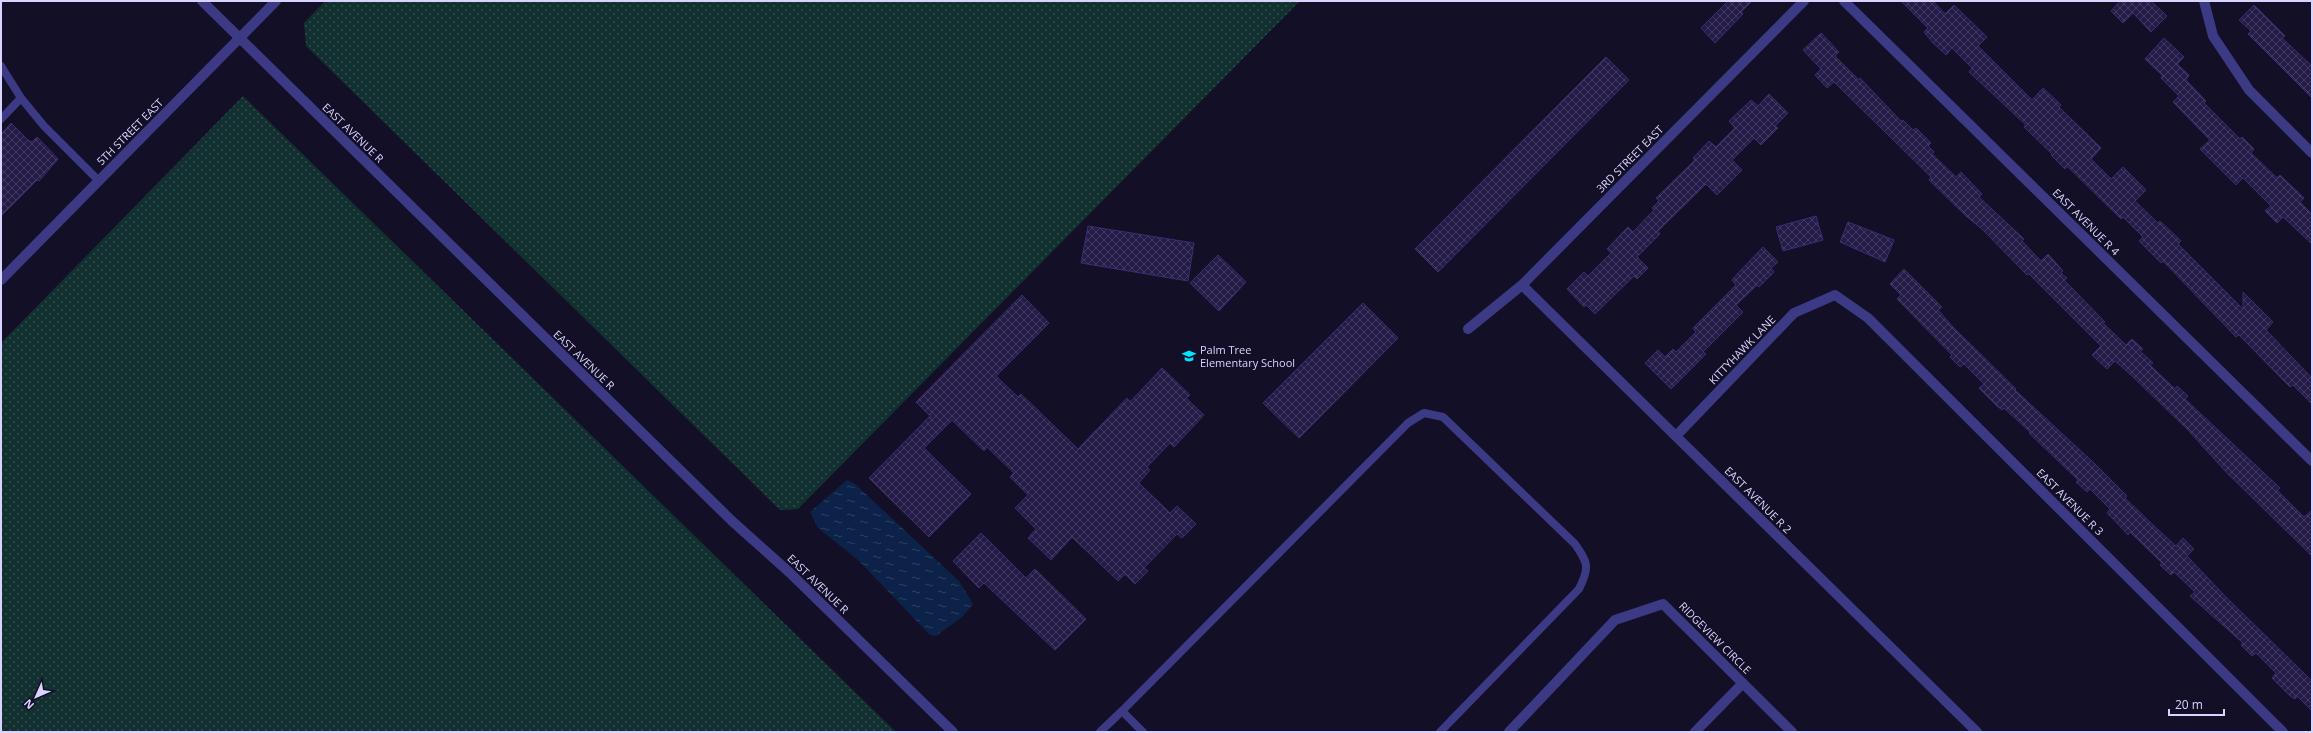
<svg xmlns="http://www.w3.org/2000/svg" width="2313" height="733" font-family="'Open Sans',sans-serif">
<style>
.grass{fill:url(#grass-dots)}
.water{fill:url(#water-ripples)}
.building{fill:url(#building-cross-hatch);stroke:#3b2d73}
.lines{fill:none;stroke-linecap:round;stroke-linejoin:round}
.service{stroke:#3d3a85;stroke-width:8}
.minor{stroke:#3d3a85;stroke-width:10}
.tertiary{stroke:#3d3a85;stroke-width:10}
.labels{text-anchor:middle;stroke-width:3;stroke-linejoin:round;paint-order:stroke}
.street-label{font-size:11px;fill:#d9d4ff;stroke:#130f26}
.poi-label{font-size:11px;fill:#d9d4ff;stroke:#130f26;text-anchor:start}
</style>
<defs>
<pattern id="grass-dots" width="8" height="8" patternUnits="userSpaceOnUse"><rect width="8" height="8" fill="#12302f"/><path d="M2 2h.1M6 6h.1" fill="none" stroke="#344d4e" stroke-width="1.8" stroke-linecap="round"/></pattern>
<pattern id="water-ripples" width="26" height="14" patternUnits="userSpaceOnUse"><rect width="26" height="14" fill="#0c2248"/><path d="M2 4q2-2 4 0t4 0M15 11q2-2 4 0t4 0" fill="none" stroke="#2f4163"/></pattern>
<pattern id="building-cross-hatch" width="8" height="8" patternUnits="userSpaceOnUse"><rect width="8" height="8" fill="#241b47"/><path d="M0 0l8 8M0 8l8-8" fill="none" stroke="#433b63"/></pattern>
</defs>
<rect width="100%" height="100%" fill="#130f26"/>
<path class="grass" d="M 325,1 L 1300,1 L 798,509 L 780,510 L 306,46 L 304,23 Z
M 243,96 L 896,732 L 1,732 L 1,343 Z"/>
<path class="water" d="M 847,480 L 855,484 L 959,581 L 973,604 L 962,617 L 936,636 L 930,635 L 858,560 L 818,528 L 810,512 Z"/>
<path class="building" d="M 1728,1 L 1752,1 L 1741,12 L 1743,14 L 1715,43 L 1701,28 Z
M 1901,1 L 1933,1 L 1945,14 L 1954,5 L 1987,37 L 1978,46 L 2032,100 L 2043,88 L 2061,105 L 2059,107 L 2101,148 L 2091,159 L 2111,179 L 2123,167 L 2146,190 L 2135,201 L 2158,223 L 2160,221 L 2181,241 L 2178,244 L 2243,309 L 2243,292 L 2273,322 L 2266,330 L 2312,378 L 2312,404 L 2293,385 L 2290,387 L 2239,335 L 2236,337 L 2163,261 L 2161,263 L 2139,241 L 2143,237 L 2123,217 L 2121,219 L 2067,166 L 2065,169 L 2051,155 L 2052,154 L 2024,127 L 2026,125 L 1969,72 L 1972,68 L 1952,48 L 1946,55 L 1932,42 L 1924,32 L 1928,28 Z
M 2120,1 L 2151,1 L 2167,16 L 2151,32 L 2133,13 L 2123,23 L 2111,11 Z
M 2254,5 L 2285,36 L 2282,38 L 2312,66 L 2312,98 L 2248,34 L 2251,31 L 2239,20 Z
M 1821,33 L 1839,52 L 1835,56 L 1859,80 L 1860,78 L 1901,121 L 1903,120 L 1913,130 L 1916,128 L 1931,143 L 1928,146 L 1934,152 L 1932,154 L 1956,177 L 1961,172 L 1982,194 L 1979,197 L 2024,239 L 2022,241 L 2041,261 L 2048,254 L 2063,271 L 2061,273 L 2067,278 L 2064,280 L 2105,322 L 2103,323 L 2126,345 L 2132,339 L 2143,349 L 2140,351 L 2153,363 L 2150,365 L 2175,389 L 2177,386 L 2188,396 L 2185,399 L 2280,488 L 2277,490 L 2304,517 L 2312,510 L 2312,556 L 2227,473 L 2187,429 L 2132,376 L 2115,361 L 2107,369 L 2092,355 L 2101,346 L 2029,274 L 2027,275 L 1983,230 L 1966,216 L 1929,180 L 1931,177 L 1834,82 L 1827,88 L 1815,75 L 1821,69 L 1803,50 Z
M 2164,38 L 2184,57 L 2177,64 L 2189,75 L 2186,80 L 2206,101 L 2204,103 L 2240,139 L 2242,137 L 2254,149 L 2251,153 L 2277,178 L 2280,175 L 2304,198 L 2300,202 L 2312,214 L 2312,244 L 2283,217 L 2277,223 L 2265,211 L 2271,206 L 2243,178 L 2236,185 L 2200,149 L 2210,140 L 2173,102 L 2179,96 L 2161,78 L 2163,76 L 2145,59 Z
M 1606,57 L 1629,80 L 1438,272 L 1415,249 Z
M 1769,94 L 1788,113 L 1775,126 L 1778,128 L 1761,145 L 1754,138 L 1732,160 L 1742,170 L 1717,195 L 1706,184 L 1658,231 L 1660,234 L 1637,257 L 1648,268 L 1637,279 L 1634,276 L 1595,314 L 1586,305 L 1584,307 L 1567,289 L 1584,272 L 1588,276 L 1611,253 L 1607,249 L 1628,227 L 1633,232 L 1654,210 L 1652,208 L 1659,201 L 1656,198 L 1695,160 L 1693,158 L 1709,141 L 1716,147 L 1735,128 L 1729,121 L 1751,100 L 1758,106 Z
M 11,123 L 28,140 L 32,142 L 37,137 L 58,159 L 39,181 L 37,180 L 1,216 L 1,134 Z
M 1816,216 L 1823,240 L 1783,251 L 1776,227 Z
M 1848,222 L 1894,240 L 1885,262 L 1840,242 Z
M 1088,226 L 1194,243 L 1188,281 L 1081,263 Z
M 1763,247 L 1778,262 L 1771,268 L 1774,272 L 1759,287 L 1757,285 L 1736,305 L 1743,312 L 1703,352 L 1706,354 L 1671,389 L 1645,363 L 1658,350 L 1665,357 L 1673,349 L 1676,352 L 1696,332 L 1693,328 L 1736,285 L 1732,280 L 1738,273 Z
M 1218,255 L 1246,282 L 1219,311 L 1190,283 Z
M 1904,269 L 1942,307 L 1938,310 L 1953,327 L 2016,389 L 2015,390 L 2094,463 L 2127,496 L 2125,498 L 2152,524 L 2176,546 L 2183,538 L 2194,549 L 2187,556 L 2226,597 L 2312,681 L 2312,711 L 2297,696 L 2295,699 L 2289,695 L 2272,678 L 2276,673 L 2256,653 L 2252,656 L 2241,645 L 2243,643 L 2190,596 L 2195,592 L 2174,572 L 2171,575 L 2160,565 L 2162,563 L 2130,532 L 2128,535 L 2117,523 L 2107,513 L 2110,509 L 2090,489 L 2087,492 L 2076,482 L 2078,480 L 2029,433 L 2030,432 L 2004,408 L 2002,410 L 1997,406 L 1979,388 L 1984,384 L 1964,364 L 1960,367 L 1950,357 L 1952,355 L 1897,299 L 1901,295 L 1890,284 Z
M 1022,295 L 1049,323 L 996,376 L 1018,397 L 1021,394 L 1078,449 L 1127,398 L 1130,402 L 1162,368 L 1190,395 L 1186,398 L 1204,415 L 1174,447 L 1170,443 L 1147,467 L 1150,470 L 1139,483 L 1170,513 L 1177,506 L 1196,524 L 1182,538 L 1177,534 L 1144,568 L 1148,571 L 1135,584 L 1125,574 L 1118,581 L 1072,537 L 1051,560 L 1028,538 L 1036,529 L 1015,508 L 1028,495 L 1010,477 L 1014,473 L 987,447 L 984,451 L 952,420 L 924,448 L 971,494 L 929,537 L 869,478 L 930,416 L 916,402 Z
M 1363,303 L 1398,338 L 1299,438 L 1263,403 Z
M 981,533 L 1026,578 L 1035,569 L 1086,619 L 1055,650 L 984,583 L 979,588 L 953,561 Z"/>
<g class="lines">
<path class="service" d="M 1,66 L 21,98 L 44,126 L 99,181
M 1,119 L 21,98
M 1122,711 L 1408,423 L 1424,413 L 1443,417 L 1575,544 C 1588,563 1590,567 1579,589 L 1440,732
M 1100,732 L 1122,711 L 1143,732"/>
<path class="minor" d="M 1844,1 L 2312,461
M 2204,1 L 2213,36 L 2249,90 L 2312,153
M 1522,285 L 1977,732
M 1468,329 L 1522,285 L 1804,1
M 1676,436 L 1794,313 L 1835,295 L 1868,318 L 2283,732
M 1509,732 L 1615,620 L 1663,604 L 1792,732
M 1695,732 L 1743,683"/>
<path class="tertiary" d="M 202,1 L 732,521 L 789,572 L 953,732
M 1,280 L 276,1"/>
</g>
<defs>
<g id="school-bare" transform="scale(1.08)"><path d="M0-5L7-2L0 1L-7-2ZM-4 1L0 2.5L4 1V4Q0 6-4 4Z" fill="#00e5ff" stroke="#130f26" stroke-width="2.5" paint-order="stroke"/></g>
</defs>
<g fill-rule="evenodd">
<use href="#school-bare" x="1189" y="356"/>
</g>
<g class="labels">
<g class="street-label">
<text transform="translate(130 132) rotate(-45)" y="4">5TH STREET EAST</text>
<text transform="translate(353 133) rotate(44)" y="4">EAST AVENUE R</text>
<text transform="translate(1630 159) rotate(-45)" y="4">3RD STREET EAST</text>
<text transform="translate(2086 222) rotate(45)" y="4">EAST AVENUE R 4</text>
<text transform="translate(1742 350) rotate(-46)" y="4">KITTYHAWK LANE</text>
<text transform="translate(584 360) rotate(44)" y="4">EAST AVENUE R</text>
<text transform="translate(1758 500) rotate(45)" y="4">EAST AVENUE R 2</text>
<text transform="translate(2070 502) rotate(45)" y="4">EAST AVENUE R 3</text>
<text transform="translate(818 584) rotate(44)" y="4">EAST AVENUE R</text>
<text transform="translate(1715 638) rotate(45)" y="4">RIDGEVIEW CIRCLE</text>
</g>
<g class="poi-label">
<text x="1200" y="354">Palm Tree<tspan x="1200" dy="13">Elementary School</tspan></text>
</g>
</g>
<rect width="2313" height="733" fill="none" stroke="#d9d4ff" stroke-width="4"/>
<g transform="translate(36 697) rotate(225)" stroke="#130f26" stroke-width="3" paint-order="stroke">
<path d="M0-3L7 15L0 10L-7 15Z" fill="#d9d4ff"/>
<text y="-6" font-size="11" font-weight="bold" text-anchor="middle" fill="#d9d4ff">N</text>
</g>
<path d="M2169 709v6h55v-6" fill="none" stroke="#d9d4ff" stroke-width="2"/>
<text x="2175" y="709" font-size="12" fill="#d9d4ff" stroke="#130f26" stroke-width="3" paint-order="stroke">20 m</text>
</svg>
